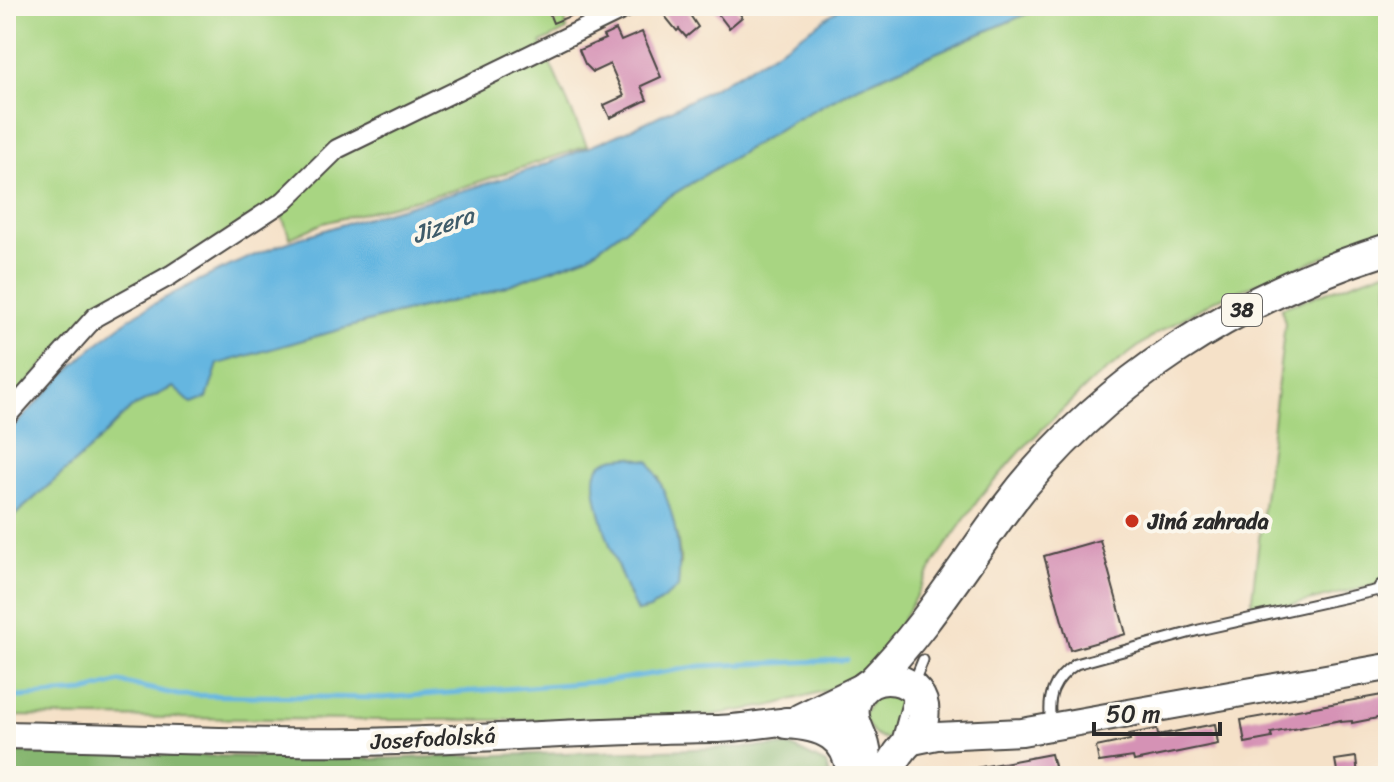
<svg xmlns="http://www.w3.org/2000/svg" width="1394" height="782" font-family="Sriracha,sans-serif">
<style>
.green{fill:#a8d582;stroke:#6a8056;stroke-width:2;fill-rule:evenodd}
.forest{fill:#86b670;stroke:#58704e;stroke-width:2}
.water{fill:#65b6e0;stroke:#487086;stroke-width:2}
.lines{fill:none;stroke-linecap:round;stroke-linejoin:round}
.stream{stroke:#65b6e0;stroke-width:5}
.building{fill:#d592b5}
.service-casing{stroke:#494643;stroke-width:13}
.minor-casing{stroke:#494643;stroke-width:22}
.secondary-casing{stroke:#494643;stroke-width:30}
.primary-casing{stroke:#494643;stroke-width:34}
.service{stroke:#fff;stroke-width:9}
.minor{stroke:#fff;stroke-width:18}
.secondary{stroke:#fff;stroke-width:26}
.primary{stroke:#fff;stroke-width:30}
.poi-dot{fill:#c8321e;stroke:#fbf7ec;stroke-width:3}
.labels{text-anchor:middle;stroke-width:8;stroke-linejoin:round;paint-order:stroke}
.shield{fill:#fbf7ec;stroke:#696865;stroke-width:2}
.shield-label{font-size:20px;font-weight:bold;fill:#2b2b2b}
.poi-label{font-size:22px;font-weight:bold;fill:#2b2b2b;stroke:#fbf7ec;text-anchor:start}
.street-label{font-size:22px;fill:#2b2b2b;stroke:#fbf7ec}
.water-label{font-size:24px;font-style:italic;fill:#3f5c6a;stroke:#fbf7ec}
</style>
<rect width="100%" height="100%" fill="#fbf7ec"/>
<filter id="ink" filterUnits="userSpaceOnUse"><feTurbulence type="fractalNoise" baseFrequency=".0125" numOctaves="2"/><feDisplacementMap in="SourceGraphic" scale="16" xChannelSelector="R" yChannelSelector="G"/><feConvolveMatrix kernelMatrix="1 2 1 2 8 2 1 2 1" color-interpolation-filters="sRGB"/></filter>
<filter id="wash" filterUnits="userSpaceOnUse"><feTurbulence type="fractalNoise" baseFrequency=".006" numOctaves="4" result="noise"/><feDisplacementMap in="SourceGraphic" scale="32" xChannelSelector="R" yChannelSelector="G"/><feGaussianBlur stdDeviation="1.8" result="paint"/><feColorMatrix in="noise" values="0 0 0 0 0 0 0 0 0 0 0 0 0 0 0 0 0 1.4 0 .05"/><feComposite in="paint" operator="in"/></filter>
<g filter="url(#wash)">
<rect width="100%" height="100%" fill="#f5e1c8"/>
<path class="green" d="M 6,6 L 563,6 L 567,30 L 541,43 L 587,146 L 454,190 L 323,223 L 290,238 L 276,200 L 220,237 L 90,311 L 6,409 L 6,88 L 16,16 L 6,51 Z
M 1045,6 L 1388,6 L 1388,236 L 1340,251 L 1217,299 L 1154,335 L 1090,383 L 1029,442 L 981,496 L 936,560 L 887,648 L 868,670 L 831,689 L 769,706 L 711,715 L 553,720 L 352,720 L 6,716 L 6,523 L 89,450 L 131,408 L 173,387 L 207,398 L 217,364 L 392,315 L 487,293 L 588,256 L 662,201 L 791,122 L 854,88 ZM 659,477 L 677,536 L 681,564 L 629,596 L 595,488 Z
M 1388,270 L 1388,582 L 1250,615 L 1285,323 L 1281,308 Z
M 876,692 L 903,694 L 892,739 C 874,740 870,730 863,716 Z"/>
<path class="forest" d="M 790,746 L 826,764 L 829,776 L 6,776 L 6,752 L 373,759 Z"/>
<path class="water" d="M 843,6 L 1045,6 L 854,88 L 791,122 L 662,201 L 588,256 L 487,293 L 392,315 L 218,364 L 207,398 L 192,404 L 173,387 L 131,408 L 89,450 L 6,523 L 6,435 C 42,397 100,334 145,309 C 204,276 269,246 334,227 C 386,211 440,198 492,182 C 615,144 738,82 843,6 Z
M 630,457 L 649,461 C 671,497 683,546 678,588 L 650,609 L 637,612 C 625,589 586,492 597,470 C 603,458 618,458 630,457 Z"/>
<g class="lines">
<path class="stream" d="M 6,698 L 84,692 L 120,682 L 178,695 L 382,698 L 608,681 L 701,666 L 847,660"/>
</g>
<g id="blocks">
<path class="building" d="M 546,6 L 592,6 L 592,7 L 553,23 Z
M 676,6 L 684,6 L 698,27 L 686,37 L 679,29 L 677,31 L 664,15 Z
M 712,6 L 734,6 L 742,17 L 729,28 Z
M 616,30 L 621,41 L 642,32 L 661,77 L 641,86 L 647,100 L 610,118 L 604,105 L 624,96 L 610,64 L 593,72 L 585,64 L 579,50 L 605,39 L 603,36 Z
M 1100,540 L 1126,634 L 1070,650 L 1044,556 Z
M 1388,694 L 1388,716 L 1352,723 L 1352,721 L 1341,722 L 1341,720 L 1271,733 L 1272,738 L 1245,743 L 1241,720 Z
M 1215,724 L 1218,744 L 1134,761 L 1133,757 L 1099,762 L 1096,747 L 1130,740 L 1129,734 L 1157,729 L 1158,735 Z
M 1051,754 L 1055,770 L 1029,774 L 1030,776 L 971,776 L 970,769 Z
M 1356,757 L 1358,776 L 1338,776 L 1335,760 Z"/>
</g>
</g>
<g filter="url(#ink)">
<use href="#blocks" fill-opacity="0" stroke="#494643" stroke-width="2"/>
<g class="lines">
<g class="service-casing">
<path id="service" d="M 914,682 L 923,660
M 1051,725 C 1047,697 1052,680 1076,664 L 1199,630 L 1383,589
M 897,740 L 909,696"/>
</g>
<g class="minor-casing">
<path id="minor" d="M 6,417 L 95,317 L 171,275 L 284,201 L 337,149 L 630,6
M 1383,589 L 1388,588"/>
</g>
<g class="secondary-casing">
<path id="secondary" d="M 800,717 L 868,684
M 6,735 C 123,737 240,744 357,742 C 476,740 595,730 714,729 C 757,729 819,708 857,729
M 908,742 L 937,736 L 1022,732 L 1388,667"/>
</g>
<g class="primary-casing">
<path id="primary" d="M 872,682 C 924,630 962,567 1006,508 C 1100,382 1239,296 1388,249
M 786,723 C 822,725 849,735 852,776
M 864,776 C 866,766 867,755 864,745 C 860,731 850,719 855,703 C 867,663 930,676 923,719 C 921,733 910,738 902,749 C 895,757 891,766 887,776"/>
</g>
<use href="#service" class="service"/>
<use href="#minor" class="minor"/>
<use href="#secondary" class="secondary"/>
<use href="#primary" class="primary"/>
</g>
</g>
<circle class="poi-dot" cx="1132" cy="521" r="8"/>
<g class="labels">
<rect class="shield" x="1222" y="294" width="40" height="32" rx="6"/>
<g class="shield-label">
<text x="1242" y="317">38</text>
</g>
<g class="poi-label">
<text x="1148" y="529">Jiná zahrada</text>
</g>
<g class="street-label">
<text transform="translate(433 738) rotate(-3)" y="8">Josefodolská</text>
</g>
<g class="water-label">
<text transform="translate(443 225) rotate(-20)" y="8">Jizera</text>
</g>
</g>
<rect width="1394" height="782" fill="none" stroke="#fbf7ec" stroke-width="32"/>
<path d="M1094 722v12h126v-12" fill="none" stroke="#2b2b2b" stroke-width="4"/>
<text x="1106" y="722" font-size="24" fill="#2b2b2b" stroke="#fbf7ec" stroke-width="6" paint-order="stroke">50 m</text>
</svg>
